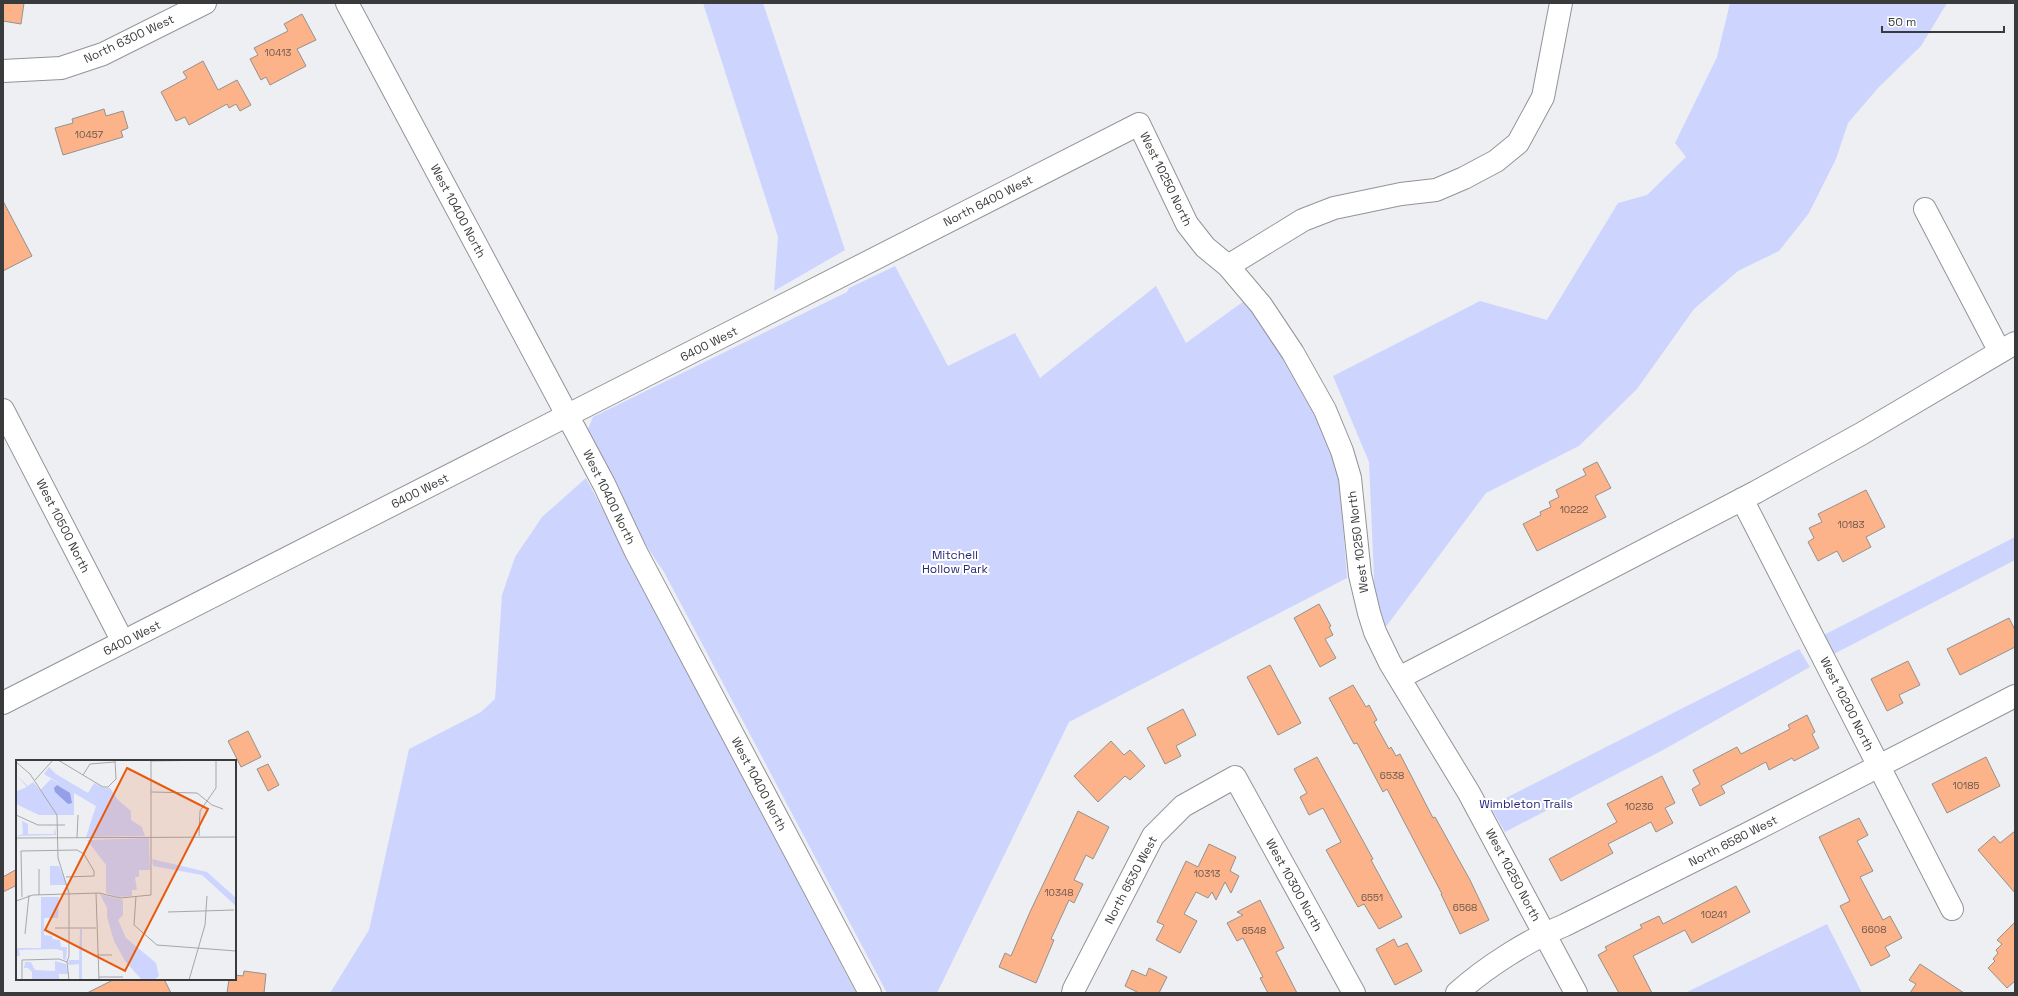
<svg xmlns="http://www.w3.org/2000/svg" width="2018" height="996" font-family="'Space Grotesk',sans-serif">
<style>
.green{fill:#cdd5ff}
.building{fill:#fdb389;stroke:#94918f}
.lines{fill:none;stroke-linecap:round;stroke-linejoin:round}
.minor-casing{stroke:#939497;stroke-width:24}
.minor{stroke:#fff;stroke-width:22}
.labels{text-anchor:middle;stroke-width:4;stroke-linejoin:round;paint-order:stroke}
.number-label{font-size:10px;fill:#6a584e}
.street-label{font-size:12px;fill:#393a3b;stroke:#fff}
.park-label{font-size:12px;fill:#29297a;stroke:#fff}
.inset-road{fill:none;stroke:#a6a7a9;stroke-width:1}
.view{fill:#e8590c;fill-opacity:0.15;stroke:#e8590c;stroke-width:2}
.inset-edge{fill:none;stroke:#393a3b;stroke-width:2}
</style>
<rect width="100%" height="100%" fill="#eeeff3"/>
<path class="green" d="M 703,3 L 763,3 L 845,250 L 774,291 L 778,237 Z
M 1730,3 L 1947,3 L 1921,46 L 1878,88 L 1848,123 L 1836,159 L 1809,213 L 1779,251 L 1738,271 L 1694,309 L 1637,389 L 1579,446 L 1486,493 L 1385,628 L 1375,602 L 1369,462 L 1333,376 L 1480,301 L 1547,320 L 1618,203 L 1647,195 L 1686,157 L 1675,143 L 1717,57 Z
M 895,266 L 948,366 L 1015,333 L 1040,378 L 1156,286 L 1186,343 L 1244,301 L 1287,360 L 1327,439 L 1336,463 L 1340,488 L 1347,578 L 1069,722 L 937,993 L 887,993 L 664,572 L 630,522 L 585,436 L 593,417 L 847,292 L 849,288 Z
M 586,478 L 856,993 L 330,993 L 369,930 L 409,749 L 481,712 L 495,699 L 502,595 L 515,557 L 542,517 Z
M 2015,537 L 2015,560 L 1828,657 L 1818,638 Z
M 1799,649 L 1810,667 L 1663,750 L 1505,832 L 1490,806 Z
M 1827,924 L 1862,993 L 1685,993 Z"/>
<path class="building" d="M 3,3 L 24,3 L 21,24 L 3,21 Z
M 302,14 L 316,40 L 297,49 L 306,66 L 270,85 L 266,77 L 261,80 L 250,59 L 258,55 L 254,48 L 288,31 L 284,24 Z
M 203,61 L 218,90 L 237,80 L 251,105 L 240,111 L 236,104 L 229,108 L 227,104 L 189,125 L 185,117 L 176,121 L 161,92 L 187,78 L 183,72 Z
M 104,109 L 106,116 L 123,111 L 128,128 L 121,131 L 123,137 L 63,155 L 55,128 L 73,123 L 72,119 Z
M 3,201 L 32,256 L 3,271 Z
M 1597,462 L 1611,488 L 1595,496 L 1606,517 L 1537,551 L 1523,524 L 1541,515 L 1540,512 L 1551,507 L 1549,502 L 1559,497 L 1556,490 L 1586,475 L 1583,469 Z
M 1866,490 L 1885,527 L 1866,537 L 1871,547 L 1843,562 L 1837,551 L 1818,561 L 1808,542 L 1814,538 L 1809,528 L 1822,522 L 1818,514 Z
M 1319,604 L 1331,626 L 1329,627 L 1333,635 L 1325,639 L 1336,658 L 1320,667 L 1294,618 Z
M 2009,618 L 2015,630 L 2015,647 L 1960,675 L 1947,649 Z
M 1908,661 L 1920,685 L 1899,695 L 1903,703 L 1887,711 L 1871,679 Z
M 1270,665 L 1301,723 L 1278,735 L 1247,677 Z
M 1353,685 L 1366,707 L 1369,705 L 1377,720 L 1374,722 L 1389,749 L 1391,747 L 1396,756 L 1400,754 L 1433,818 L 1435,817 L 1470,880 L 1489,920 L 1460,934 L 1441,894 L 1442,894 L 1387,789 L 1383,792 L 1357,743 L 1354,744 L 1329,698 Z
M 1183,709 L 1196,735 L 1176,746 L 1181,756 L 1165,764 L 1147,728 Z
M 1807,715 L 1815,732 L 1812,734 L 1819,748 L 1794,761 L 1792,758 L 1769,770 L 1766,762 L 1721,786 L 1725,793 L 1700,806 L 1692,789 L 1700,784 L 1693,770 L 1737,747 L 1741,754 L 1790,729 L 1788,725 Z
M 248,731 L 261,757 L 241,767 L 228,741 Z
M 1111,741 L 1124,755 L 1130,750 L 1145,766 L 1130,780 L 1125,776 L 1098,802 L 1074,776 Z
M 1317,757 L 1373,859 L 1371,860 L 1402,917 L 1379,929 L 1364,904 L 1358,907 L 1326,850 L 1341,842 L 1323,808 L 1309,815 L 1300,797 L 1307,793 L 1294,769 Z
M 1986,757 L 2000,786 L 1947,813 L 1932,784 Z
M 268,764 L 279,785 L 268,791 L 257,769 Z
M 1662,776 L 1675,803 L 1665,808 L 1673,823 L 1656,832 L 1651,822 L 1608,844 L 1613,853 L 1561,881 L 1549,859 L 1617,822 L 1607,804 Z
M 1078,811 L 1109,827 L 1093,859 L 1086,855 L 1074,880 L 1083,884 L 1074,903 L 1069,900 L 1051,939 L 1054,940 L 1036,983 L 999,967 L 1005,953 L 1011,956 L 1030,912 Z
M 1859,818 L 1868,835 L 1857,841 L 1873,871 L 1860,877 L 1883,920 L 1890,916 L 1902,938 L 1885,947 L 1890,956 L 1871,966 L 1840,906 L 1850,901 L 1819,837 Z
M 2015,831 L 2015,893 L 1978,850 L 1994,836 L 2000,843 Z
M 1209,844 L 1236,857 L 1230,871 L 1239,876 L 1231,893 L 1225,882 L 1216,900 L 1212,892 L 1208,898 L 1196,892 L 1184,914 L 1197,921 L 1180,953 L 1156,940 L 1164,925 L 1157,922 L 1186,861 L 1198,867 Z
M 17,869 L 17,885 L 3,892 L 3,877 Z
M 1736,886 L 1750,912 L 1692,943 L 1685,930 L 1633,956 L 1652,993 L 1619,993 L 1598,955 L 1607,950 L 1605,947 L 1642,928 L 1640,925 L 1659,916 L 1663,924 Z
M 1260,900 L 1284,948 L 1276,952 L 1297,993 L 1268,993 L 1260,978 L 1263,977 L 1243,938 L 1237,941 L 1227,923 L 1243,915 L 1237,912 Z
M 2015,922 L 2015,981 L 2007,988 L 1988,968 L 1995,961 L 1993,959 L 1998,953 L 1996,950 L 2002,944 L 1997,940 Z
M 1394,939 L 1398,947 L 1407,943 L 1422,971 L 1395,985 L 1376,949 Z
M 1920,964 L 1964,993 L 1910,993 L 1916,984 L 1909,980 Z
M 1149,968 L 1167,977 L 1159,993 L 1139,993 L 1125,986 L 1132,970 L 1146,976 Z
M 244,971 L 266,974 L 264,993 L 227,993 L 229,979 L 235,979 L 235,975 L 243,976 Z
M 115,979 L 164,979 L 171,993 L 87,993 Z"/>
<g class="lines">
<g class="minor-casing">
<path id="minor" d="M 347,3 L 604,484 L 636,552 L 870,993
M 3,71 L 61,68 L 103,54 L 205,3
M 1925,209 L 2000,352
M 1228,266 L 1303,220 L 1334,208 L 1401,194 L 1436,190 L 1464,178 L 1496,161 L 1518,143 L 1543,97 L 1561,3
M 3,410 L 123,642
M 1742,499 L 1952,909
M 1399,678 L 1756,492 L 1861,434 L 2015,343
M 3,703 L 1139,124 L 1187,224 L 1205,247 L 1228,266 L 1261,305 L 1293,353 L 1325,410 L 1342,451 L 1350,478 L 1360,575 L 1369,613 L 1375,632 L 1390,663 L 1469,793 L 1576,993
M 1073,993 L 1074,989 L 1153,836 L 1183,806 L 1235,777 L 1354,993
M 1457,993 C 1486,967 1528,940 1565,925 L 1749,833 L 2015,696"/>
</g>
<use href="#minor" class="minor"/>
</g>
<g class="labels">
<g class="number-label">
<text x="278" y="56">10413</text>
<text x="89" y="138">10457</text>
<text x="1574" y="513">10222</text>
<text x="1851" y="528">10183</text>
<text x="1392" y="779">6538</text>
<text x="1966" y="789">10185</text>
<text x="1639" y="810">10236</text>
<text x="1207" y="877">10313</text>
<text x="1059" y="896">10348</text>
<text x="1372" y="901">6551</text>
<text x="1465" y="911">6568</text>
<text x="1714" y="918">10241</text>
<text x="1874" y="933">6608</text>
<text x="1254" y="934">6548</text>
</g>
<g class="street-label">
<text transform="translate(129 39) rotate(-25)" y="4">North 6300 West</text>
<text transform="translate(1166 179) rotate(64)" y="4">West 10250 North</text>
<text transform="translate(988 201) rotate(-27)" y="4">North 6400 West</text>
<text transform="translate(458 211) rotate(62)" y="4">West 10400 North</text>
<text transform="translate(709 344) rotate(-27)" y="4">6400 West</text>
<text transform="translate(420 491) rotate(-27)" y="4">6400 West</text>
<text transform="translate(609 497) rotate(64)" y="4">West 10400 North</text>
<text transform="translate(63 526) rotate(63)" y="4">West 10500 North</text>
<text transform="translate(1358 542) rotate(-97)" y="4">West 10250 North</text>
<text transform="translate(132 638) rotate(-27)" y="4">6400 West</text>
<text transform="translate(1847 704) rotate(63)" y="4">West 10200 North</text>
<text transform="translate(759 784) rotate(62)" y="4">West 10400 North</text>
<text transform="translate(1733 841) rotate(-27)" y="4">North 6580 West</text>
<text transform="translate(1513 875) rotate(62)" y="4">West 10250 North</text>
<text transform="translate(1131 880) rotate(-62)" y="4">North 6530 West</text>
<text transform="translate(1294 885) rotate(61)" y="4">West 10300 North</text>
</g>
<g class="park-label">
<text x="955" y="559">Mitchell<tspan x="955" dy="14">Hollow Park</tspan></text>
<text x="1526" y="808">Wimbleton Trails</text>
</g>
</g>
<g transform="translate(16 760)">
<rect width="220" height="220" fill="#eeeff3"/>
<path d="M 33,7 L 40,14 L 72,33 L 78,23 L 88,28 L 94,28 L 102,40 L 115,51 L 115,60 L 126,67 L 129,76 L 70,77 L 80,46 L 58,33 L 58,55 L 23,55 L 0,44 L 1,31 L 11,27 L 0,15 L 12,26 L 17,22 L 24,30 L 35,19 L 46,25 L 28,14 ZM 6,61 L 12,64 L 12,74 L 38,74 L 39,67 L 40,75 L 0,76 L 7,74 ZM 133,78 L 134,110 L 123,110 L 123,117 L 119,117 L 121,130 L 116,130 L 116,136 L 102,137 L 90,133 L 90,105 L 71,80 ZM 136,99 L 191,112 L 220,138 L 220,146 L 186,115 L 137,106 ZM 34,106 L 43,106 L 51,125 L 34,125 ZM 84,134 L 107,140 L 107,155 L 102,160 L 110,178 L 140,203 L 143,216 L 138,220 L 126,220 L 109,201 L 98,181 L 91,157 L 91,148 ZM 25,137 L 43,137 L 42,158 L 28,158 L 28,175 L 36,176 L 36,179 L 44,180 L 45,187 L 51,187 L 50,200 L 47,199 L 47,191 L 40,189 L 3,190 L 4,196 L 0,196 L 0,188 L 25,188 ZM 64,169 L 66,169 L 66,220 L 63,220 L 63,204 L 53,205 L 52,203 L 53,200 L 63,200 ZM 39,201 L 50,204 L 52,214 L 43,214 L 43,220 L 16,220 L 16,212 L 12,208 L 8,208 L 9,202 L 15,202 L 19,210 L 39,211 Z" fill="#cdd5ff"/>
<path d="M 41,25 L 54,33 L 56,43 L 52,44 L 39,32 L 38,28 Z" fill="#949fe6"/>
<path class="inset-road" d="M 42,0 L 87,27 L 92,27 L 100,19 L 99,0M 135,1 L 200,0M 0,2 L 14,14 L 41,55 L 42,98 L 53,133 L 53,196 L 51,202 L 53,220M 67,15 L 74,4 L 99,2M 19,20 L 37,0M 135,32 L 181,33 L 196,45 L 207,49M 0,55 L 22,65 L 49,65M 183,76 L 184,51 L 200,28 L 200,0M 0,78 L 220,77M 61,78 L 62,55M 80,133 L 83,220M 23,135 L 23,109M 120,136 L 118,165 L 141,185 L 220,191M 6,137 L 5,91 L 61,90 L 68,94 L 78,111 L 78,116 L 50,117M 0,141 L 17,135 L 83,133 L 104,138 L 135,135 L 135,0M 152,152 L 218,150M 39,168 L 80,168M 9,174 L 13,135M 81,195 L 96,195M 83,217 L 107,217M 6,220 L 6,200 L 43,199 L 51,202M 173,220 L 189,165 L 191,136"/>
<path class="view" d="M 111,8 L 192,49 L 109,211 L 29,170 Z"/>
<rect width="220" height="220" class="inset-edge"/>
</g>
<rect width="2018" height="996" fill="none" stroke="#393a3b" stroke-width="8"/>
<path d="M1882 26v6h122v-6" fill="none" stroke="#393a3b" stroke-width="2"/>
<text x="1888" y="26" font-size="12" fill="#393a3b" stroke="#ffffff" stroke-width="3" paint-order="stroke">50 m</text>
</svg>
